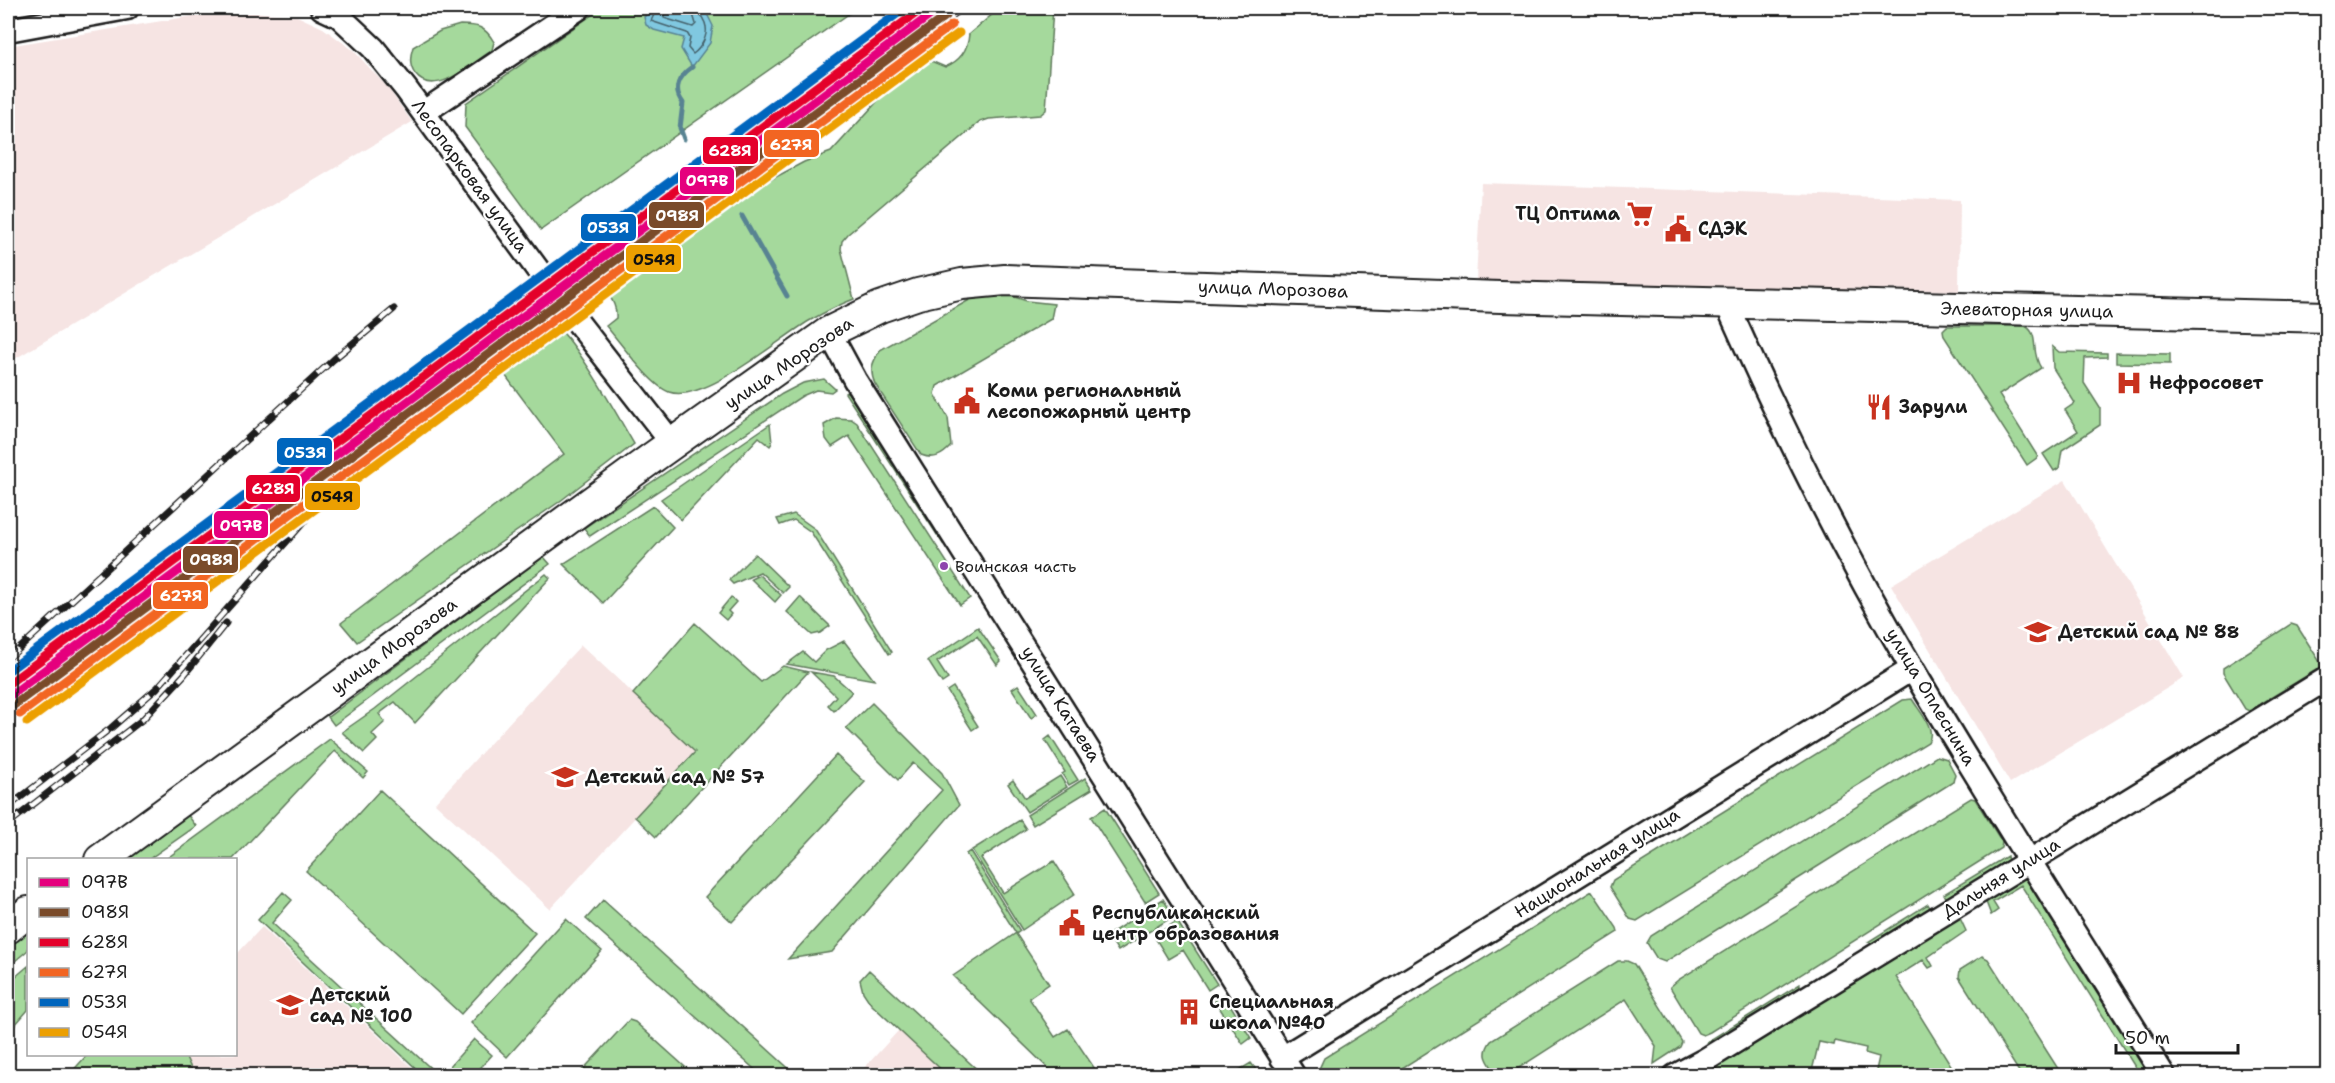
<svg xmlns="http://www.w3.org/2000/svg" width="2335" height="1083" font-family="'Shantell Sans',sans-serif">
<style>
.built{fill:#f6e4e3}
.green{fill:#a5d99c;stroke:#607a5c;stroke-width:1.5}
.water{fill:#80c8e0;stroke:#588392;stroke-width:1.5}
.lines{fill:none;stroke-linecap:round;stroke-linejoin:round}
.shore{stroke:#44616a;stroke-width:1.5}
.stream{stroke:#588392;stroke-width:5}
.minor-casing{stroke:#1c1c1c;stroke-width:27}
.major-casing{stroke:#1c1c1c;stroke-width:34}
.minor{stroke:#fff;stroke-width:22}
.major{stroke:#fff;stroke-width:30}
.rail-casing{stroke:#1c1c1c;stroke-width:7}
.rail{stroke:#fff;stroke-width:4.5;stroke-dasharray:14;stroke-linecap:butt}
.rail-1-casing{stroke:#fff;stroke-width:14}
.rail-2-casing{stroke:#fff;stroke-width:14}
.rail-3-casing{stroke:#fff;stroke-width:14}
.rail-4-casing{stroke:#fff;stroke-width:14}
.rail-5-casing{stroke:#fff;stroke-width:14}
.rail-6-casing{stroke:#fff;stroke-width:14}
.rail-1{stroke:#e5007d;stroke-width:9}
.rail-2{stroke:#7a4b2a;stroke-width:9}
.rail-3{stroke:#e4002b;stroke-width:9}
.rail-4{stroke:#f26522;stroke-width:9}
.rail-5{stroke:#0065bd;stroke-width:9}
.rail-6{stroke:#ec9f01;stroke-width:9}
.bus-dot{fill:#8e44ad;stroke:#fff;stroke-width:2}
.labels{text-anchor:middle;stroke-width:4.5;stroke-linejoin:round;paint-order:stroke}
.bus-label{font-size:16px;fill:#1c1c1c;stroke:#fff;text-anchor:start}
.street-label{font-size:18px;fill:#1c1c1c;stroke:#fff}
.poi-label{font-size:18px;font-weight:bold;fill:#1c1c1c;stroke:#fff;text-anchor:start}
.line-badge{stroke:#fff;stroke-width:2}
.badge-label{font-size:16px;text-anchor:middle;font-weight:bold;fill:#fff}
.pale-badge-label{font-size:16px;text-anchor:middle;font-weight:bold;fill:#111}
</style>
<rect width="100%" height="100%" fill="#fff"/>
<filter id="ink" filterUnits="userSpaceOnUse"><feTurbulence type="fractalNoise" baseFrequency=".0167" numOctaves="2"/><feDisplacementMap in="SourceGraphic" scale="12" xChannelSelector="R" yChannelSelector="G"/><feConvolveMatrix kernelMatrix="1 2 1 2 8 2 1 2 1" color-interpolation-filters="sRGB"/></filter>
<g filter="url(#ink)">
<path class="built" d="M 253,12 L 297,16 L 323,28 L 353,50 L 388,88 L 412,122 L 8,363 L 8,46 L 211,13 Z
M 1481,183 L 1960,200 L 1959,291 L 1476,281 Z
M 2065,480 L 2184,678 L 2010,783 L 1891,585 Z
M 581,645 L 696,752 L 550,909 L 435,803 Z
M 262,927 L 420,1075 L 194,1075 L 185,1055 L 236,1054 L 236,955 Z
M 899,1030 L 947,1075 L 857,1076 Z"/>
<path class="green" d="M 602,8 L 857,8 L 541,230 L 465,127 L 466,103 Z
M 1000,8 L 1053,8 L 1046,110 L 1040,115 L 989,119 L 980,122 L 848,234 L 842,241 L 841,249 L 854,299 C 838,305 823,313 809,321 C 777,340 704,404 669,392 C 650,385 620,342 606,326 L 616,318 C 617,305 610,296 602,286 L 757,187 L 804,162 L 831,152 L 919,56 L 945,67 C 960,61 968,49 969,34 Z
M 460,25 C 477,25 485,26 494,42 L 492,50 C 474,62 434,100 415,74 C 409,66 410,56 413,47 L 440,31 Z
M 993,290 L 1027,301 L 1054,304 L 1051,319 L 937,386 L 935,394 L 948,418 L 951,446 C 942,456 934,460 921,455 L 875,384 C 869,370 872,363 880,350 L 973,298 Z
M 553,325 C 571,331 621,422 634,444 L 559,502 L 357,642 L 341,623 L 564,454 L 499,367 Z
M 1947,326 L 2025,326 C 2040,333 2030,352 2041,368 L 1999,395 L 2038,457 L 2027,465 L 1944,336 L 1943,330 Z
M 2052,346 L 2059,352 L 2107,353 L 2107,357 L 2085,358 L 2084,383 L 2100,408 L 2100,425 L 2062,450 L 2059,468 L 2054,471 L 2043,454 L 2078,431 L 2065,410 L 2075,403 L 2053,368 Z
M 2116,353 L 2170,354 L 2170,364 L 2116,363 Z
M 824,379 L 835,389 L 831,392 L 816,390 L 802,396 L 590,536 L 584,528 L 782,394 L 803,383 Z
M 854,387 L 951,539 L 943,544 L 845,393 Z
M 836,418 L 851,419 L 857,423 L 970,598 L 960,605 L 849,436 L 832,447 L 826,439 L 824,425 Z
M 770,424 L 772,443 L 770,446 L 759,437 L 681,520 L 661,499 Z
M 653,506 L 673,527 L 603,603 L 563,564 Z
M 794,514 L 815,529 L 892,652 L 889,654 L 811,532 L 794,520 L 780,525 L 777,519 Z
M 755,554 L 789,587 L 783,593 L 760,572 L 733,584 L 729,580 Z
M 543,556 L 550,564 L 334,725 L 328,717 Z
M 546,574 L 550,578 L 415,723 L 395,702 L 379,714 L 385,722 L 372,734 L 377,740 L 364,753 L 342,732 L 375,709 Z
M 759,575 L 781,595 L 775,602 L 751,579 Z
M 731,597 L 736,602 L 728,611 L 731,614 L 726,620 L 718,613 Z
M 800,597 L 830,626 L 820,633 L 812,635 L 787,612 Z
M 695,623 L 761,682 L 783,666 L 808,672 L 656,837 L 635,817 L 695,752 L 633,694 Z
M 2291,624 L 2297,626 L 2320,662 L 2321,667 L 2249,711 L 2245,709 L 2223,673 L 2223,668 Z
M 978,627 L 1001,661 L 997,665 L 977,636 L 937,662 L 948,679 L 942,683 L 928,661 Z
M 844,641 L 874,680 L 787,664 L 803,652 L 814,662 L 826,650 Z
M 811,672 L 834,676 L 852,692 L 834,711 L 828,705 L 836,696 Z
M 1018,685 L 1037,714 L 1031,718 L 1012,689 Z
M 953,687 L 978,726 L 972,730 L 947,691 Z
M 1912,699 C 1919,711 1937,729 1928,742 L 1637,921 L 1630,919 L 1610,887 L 1613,880 L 1903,700 Z
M 872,703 L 942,773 L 959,805 L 832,952 L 788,959 L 942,790 L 913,763 L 898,780 L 846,728 Z
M 1050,736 L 1078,780 L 1069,785 L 1062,774 L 1065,772 L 1045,740 Z
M 330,739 L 368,772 L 363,778 L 335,751 L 233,859 L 166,859 Z
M 836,755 L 865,782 L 732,922 L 705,897 Z
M 1937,756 L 1947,759 L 1955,774 L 1953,782 L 1665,962 L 1657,959 L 1647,943 L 1651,936 Z
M 1060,776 L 1067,787 L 1027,812 L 1008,784 L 1013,780 L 1025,798 Z
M 1085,778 L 1092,789 L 1033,825 L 1027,815 Z
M 380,790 L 535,933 L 461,1014 L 306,871 Z
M 1971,798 L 1975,799 L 2002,842 L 2001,848 L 1710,1032 L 1703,1035 L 1698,1033 L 1670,987 L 1678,980 Z
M 1105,808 L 1159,893 L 1145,902 L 1091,817 Z
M 187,814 L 196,826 L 149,859 L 125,860 Z
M 1020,820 L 1026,829 L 981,858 L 1003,893 L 1054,861 L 1075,894 L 1022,930 L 972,850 Z
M 970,851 L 1020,931 L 1016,934 L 1049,984 L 1029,998 L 1055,1037 L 1068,1029 L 1099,1075 L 1055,1075 L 953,976 L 1016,933 L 966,854 Z
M 2007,856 L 2008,862 L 1948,901 L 1944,894 Z
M 2023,878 L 2026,879 L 2148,1075 L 2140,1075 L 2021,885 L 1993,902 L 1998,910 L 1991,915 L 1986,902 Z
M 1592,891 L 1617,928 L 1618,932 L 1391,1075 L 1324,1075 L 1319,1069 L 1324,1058 Z
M 283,892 L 292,900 L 272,923 L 438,1075 L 423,1075 L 258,920 Z
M 1163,899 L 1174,916 L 1118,951 L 1108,935 Z
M 603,900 L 796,1075 L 761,1075 L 586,919 Z
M 1928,904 L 1932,911 L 1877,944 L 1868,942 Z
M 1959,916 L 1966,931 L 1928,957 L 1933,966 L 1929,968 L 1923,960 L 1896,977 L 1957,1075 L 1875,1075 L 1879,1057 L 1865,1053 L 1866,1048 L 1835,1041 L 1834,1045 L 1819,1042 L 1811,1075 L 1697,1076 Z
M 566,919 L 602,951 L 507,1057 L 471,1023 Z
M 1177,921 L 1217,984 L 1208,990 L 1183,950 L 1168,959 L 1154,936 Z
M 28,930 L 28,950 L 8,967 L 8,946 Z
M 1982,956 L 1988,959 L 2062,1075 L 2021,1075 L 1959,977 L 1960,970 Z
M 1618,961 L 1627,961 L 1634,964 L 1682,1042 L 1680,1047 L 1654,1064 L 1656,1046 L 1626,999 L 1508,1075 L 1497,1075 C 1489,1062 1480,1056 1491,1041 Z
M 28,966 L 28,1010 L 8,1033 L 8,983 Z
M 869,970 L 983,1075 L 947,1075 L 871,1004 L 863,992 L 860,980 Z
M 1800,984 L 1801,991 L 1713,1045 L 1709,1044 L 1707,1042 Z
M 1224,995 L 1251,1038 L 1243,1044 L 1215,1001 Z
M 629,1020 L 635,1022 L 694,1075 L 578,1075 Z
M 474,1039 L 492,1055 L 474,1075 L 442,1075 Z
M 87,1055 L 185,1055 L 194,1075 L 152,1074 L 147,1076 L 69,1075 Z
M 1251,1063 L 1260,1075 L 1231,1075 Z"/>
<path class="water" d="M 653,8 L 704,8 L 713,26 L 710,43 L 692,67 L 681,49 L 684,38 L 654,30 L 646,25 L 644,17 Z"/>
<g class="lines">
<path class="shore" d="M 657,8 L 651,21 L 687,33 L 690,38 L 688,48 L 693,54 C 700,49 708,37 706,27 C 705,19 699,16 699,8
M 664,8 L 664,18 L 693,27 L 696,24 L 691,8"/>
<path class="stream" d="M 684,139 L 680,128 L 683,103 C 672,89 679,76 692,67
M 742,216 L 787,296"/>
<g class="minor-casing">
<path id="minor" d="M 322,8 L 339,16 L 373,48 L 406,89 L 554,292 L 672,443
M 8,30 L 127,8
M 424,112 L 579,8
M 1726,302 C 1782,428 1843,552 1913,670 C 1994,807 2080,941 2164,1076
M 829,332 L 855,380 L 1294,1076
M 1282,1058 L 1912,669
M 1675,1076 L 1705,1060 L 2328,678"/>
</g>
<g class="major-casing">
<path id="major" d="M 100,860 L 652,458 L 829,332 L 880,307 L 918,294 L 962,284 L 1005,280 L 1500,297 L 2328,317
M 8,928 L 28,912"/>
</g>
<use href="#minor" class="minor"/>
<use href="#major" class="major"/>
<g class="rail-casing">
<path id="rail" d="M 8,659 L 334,359 L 394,309
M 8,807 L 111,728 L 157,688 L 335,487 L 405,422 L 562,303 L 963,8
M 8,824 L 143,719 L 184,675 L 226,623"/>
</g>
<use href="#rail" class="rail"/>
<g class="rail-1-casing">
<path id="rail-1" d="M 8,697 L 940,8"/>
</g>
<g class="rail-2-casing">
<path id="rail-2" d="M 14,705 L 946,16"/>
</g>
<g class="rail-3-casing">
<path id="rail-3" d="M 8,684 L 923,8"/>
</g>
<g class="rail-4-casing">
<path id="rail-4" d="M 20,714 L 952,25"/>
</g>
<g class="rail-5-casing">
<path id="rail-5" d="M 8,671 L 905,8"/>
</g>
<g class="rail-6-casing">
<path id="rail-6" d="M 27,722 L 959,33"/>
</g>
<use href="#rail-1" class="rail-1"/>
<use href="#rail-2" class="rail-2"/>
<use href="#rail-3" class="rail-3"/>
<use href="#rail-4" class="rail-4"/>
<use href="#rail-5" class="rail-5"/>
<use href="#rail-6" class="rail-6"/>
</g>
</g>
<defs>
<g id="supermarket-bare" transform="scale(2.07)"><path d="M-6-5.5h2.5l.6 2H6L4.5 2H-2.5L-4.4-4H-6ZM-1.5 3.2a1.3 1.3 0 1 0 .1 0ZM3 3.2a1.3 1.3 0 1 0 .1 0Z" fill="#c8321e" stroke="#fff" stroke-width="2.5" paint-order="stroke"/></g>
<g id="civic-bare" transform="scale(2.07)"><path d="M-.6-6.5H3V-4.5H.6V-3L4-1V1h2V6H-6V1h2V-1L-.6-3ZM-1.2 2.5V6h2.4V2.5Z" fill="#c8321e" stroke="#fff" stroke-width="2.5" paint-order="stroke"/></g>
<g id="hospital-bare" transform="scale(2.07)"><path d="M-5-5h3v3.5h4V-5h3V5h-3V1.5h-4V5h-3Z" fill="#c8321e" stroke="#fff" stroke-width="2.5" paint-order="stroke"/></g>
<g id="restaurant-bare" transform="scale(2.07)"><path d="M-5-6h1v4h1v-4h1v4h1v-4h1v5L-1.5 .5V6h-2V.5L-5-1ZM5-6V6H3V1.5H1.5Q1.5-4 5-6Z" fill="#c8321e" stroke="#fff" stroke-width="2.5" paint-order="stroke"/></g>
<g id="school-bare" transform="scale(2.07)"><path d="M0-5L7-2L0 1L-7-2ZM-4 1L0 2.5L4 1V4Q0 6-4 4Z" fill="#c8321e" stroke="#fff" stroke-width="2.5" paint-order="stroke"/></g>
<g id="building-bare" transform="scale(2.07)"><path d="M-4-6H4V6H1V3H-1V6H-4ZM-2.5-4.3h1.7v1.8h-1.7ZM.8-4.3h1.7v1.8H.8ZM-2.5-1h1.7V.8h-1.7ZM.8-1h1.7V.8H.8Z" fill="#c8321e" stroke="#fff" stroke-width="2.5" paint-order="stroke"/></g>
</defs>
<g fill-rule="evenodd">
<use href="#supermarket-bare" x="1640" y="214"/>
<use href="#civic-bare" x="1678" y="229"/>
<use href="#hospital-bare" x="2129" y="383"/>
<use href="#civic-bare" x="967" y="401"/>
<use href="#restaurant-bare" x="1879" y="407"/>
<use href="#school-bare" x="2038" y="632"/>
<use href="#school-bare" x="565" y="777"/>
<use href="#civic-bare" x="1072" y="923"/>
<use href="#school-bare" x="290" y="1005"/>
<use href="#building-bare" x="1189" y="1012"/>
</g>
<circle class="bus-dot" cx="944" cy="566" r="5"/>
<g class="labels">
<g class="bus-label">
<text x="955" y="572">Воинская часть</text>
</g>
<g class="street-label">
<text transform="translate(470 176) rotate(54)" y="6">Лесопарковая улица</text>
<text transform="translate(1273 289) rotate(2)" y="6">улица Морозова</text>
<text transform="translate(2027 310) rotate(1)" y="6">Элеваторная улица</text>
<text transform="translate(789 363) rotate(-34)" y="6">улица Морозова</text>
<text transform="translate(394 646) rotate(-36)" y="6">улица Морозова</text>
<text transform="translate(1931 697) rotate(59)" y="6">улица Оплеснина</text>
<text transform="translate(1061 704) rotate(58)" y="6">улица Катаева</text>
<text transform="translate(1597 863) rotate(-32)" y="6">Национальная улица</text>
<text transform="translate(2001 878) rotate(-32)" y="6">Дальняя улица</text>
</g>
<g class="poi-label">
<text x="1620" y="220" text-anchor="end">ТЦ Оптима</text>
<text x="1698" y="235">СДЭК</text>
<text x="2149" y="389">Нефросовет</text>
<text x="987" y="397">Коми региональный<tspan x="987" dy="21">лесопожарный центр</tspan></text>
<text x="1899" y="413">Зарули</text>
<text x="2058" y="638">Детский сад № 88</text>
<text x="585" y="783">Детский сад № 57</text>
<text x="1092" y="919">Республиканский<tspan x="1092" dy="21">центр образования</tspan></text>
<text x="310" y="1001">Детский<tspan x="310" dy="21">сад № 100</tspan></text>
<text x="1209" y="1008">Специальная<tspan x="1209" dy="21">школа №40</tspan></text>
</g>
</g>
<g class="line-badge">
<rect x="763" y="129" width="57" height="29" rx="6" fill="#f26522"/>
<rect x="702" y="136" width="57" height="29" rx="6" fill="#e4002b"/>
<rect x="679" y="166" width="56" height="29" rx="6" fill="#e5007d"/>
<rect x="648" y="201" width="57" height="28" rx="6" fill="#7a4b2a"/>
<rect x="580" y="213" width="57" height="29" rx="6" fill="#0065bd"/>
<rect x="625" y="244" width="57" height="29" rx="6" fill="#ec9f01"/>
<rect x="276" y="437" width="57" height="29" rx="6" fill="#0065bd"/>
<rect x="245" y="474" width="56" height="29" rx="6" fill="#e4002b"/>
<rect x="304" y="482" width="57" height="29" rx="6" fill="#ec9f01"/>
<rect x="213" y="510" width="56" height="29" rx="6" fill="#e5007d"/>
<rect x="182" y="545" width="57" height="29" rx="6" fill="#7a4b2a"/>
<rect x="152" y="581" width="57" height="29" rx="6" fill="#f26522"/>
</g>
<g class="badge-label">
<text x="791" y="150">627Я</text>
<text x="730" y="156">628Я</text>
<text x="707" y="186">097В</text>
<text x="677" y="221">098Я</text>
<text x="608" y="233">053Я</text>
<text x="305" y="458">053Я</text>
<text x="273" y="494">628Я</text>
<text x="241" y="531">097В</text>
<text x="211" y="565">098Я</text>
<text x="181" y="601">627Я</text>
</g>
<g class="pale-badge-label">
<text x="654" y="265">054Я</text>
<text x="332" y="502">054Я</text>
</g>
<rect width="2335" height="1083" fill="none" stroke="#fff" stroke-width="30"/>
<rect x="15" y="15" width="2305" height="1053" fill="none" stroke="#1c1c1c" stroke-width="2" filter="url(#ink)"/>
<rect x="27" y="858" width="210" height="198" fill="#ffffff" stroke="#a4a4a4" stroke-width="1.5"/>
<rect x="39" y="878" width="30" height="9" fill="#e5007d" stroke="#a4a4a4" stroke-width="1.5"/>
<text x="81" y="888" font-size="18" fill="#1c1c1c">097В</text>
<rect x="39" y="908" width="30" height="9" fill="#7a4b2a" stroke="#a4a4a4" stroke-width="1.5"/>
<text x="81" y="918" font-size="18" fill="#1c1c1c">098Я</text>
<rect x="39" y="938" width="30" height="9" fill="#e4002b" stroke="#a4a4a4" stroke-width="1.5"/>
<text x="81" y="948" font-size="18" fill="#1c1c1c">628Я</text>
<rect x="39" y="968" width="30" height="9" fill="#f26522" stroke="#a4a4a4" stroke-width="1.5"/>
<text x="81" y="978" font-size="18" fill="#1c1c1c">627Я</text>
<rect x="39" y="998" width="30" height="9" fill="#0065bd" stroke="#a4a4a4" stroke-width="1.5"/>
<text x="81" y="1008" font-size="18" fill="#1c1c1c">053Я</text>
<rect x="39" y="1028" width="30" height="9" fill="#ec9f01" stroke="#a4a4a4" stroke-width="1.5"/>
<text x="81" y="1038" font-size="18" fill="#1c1c1c">054Я</text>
<path d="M2116 1044v9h122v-9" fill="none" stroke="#1c1c1c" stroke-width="3"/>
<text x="2125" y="1044" font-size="18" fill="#1c1c1c" stroke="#ffffff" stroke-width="4.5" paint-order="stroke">50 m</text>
</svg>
